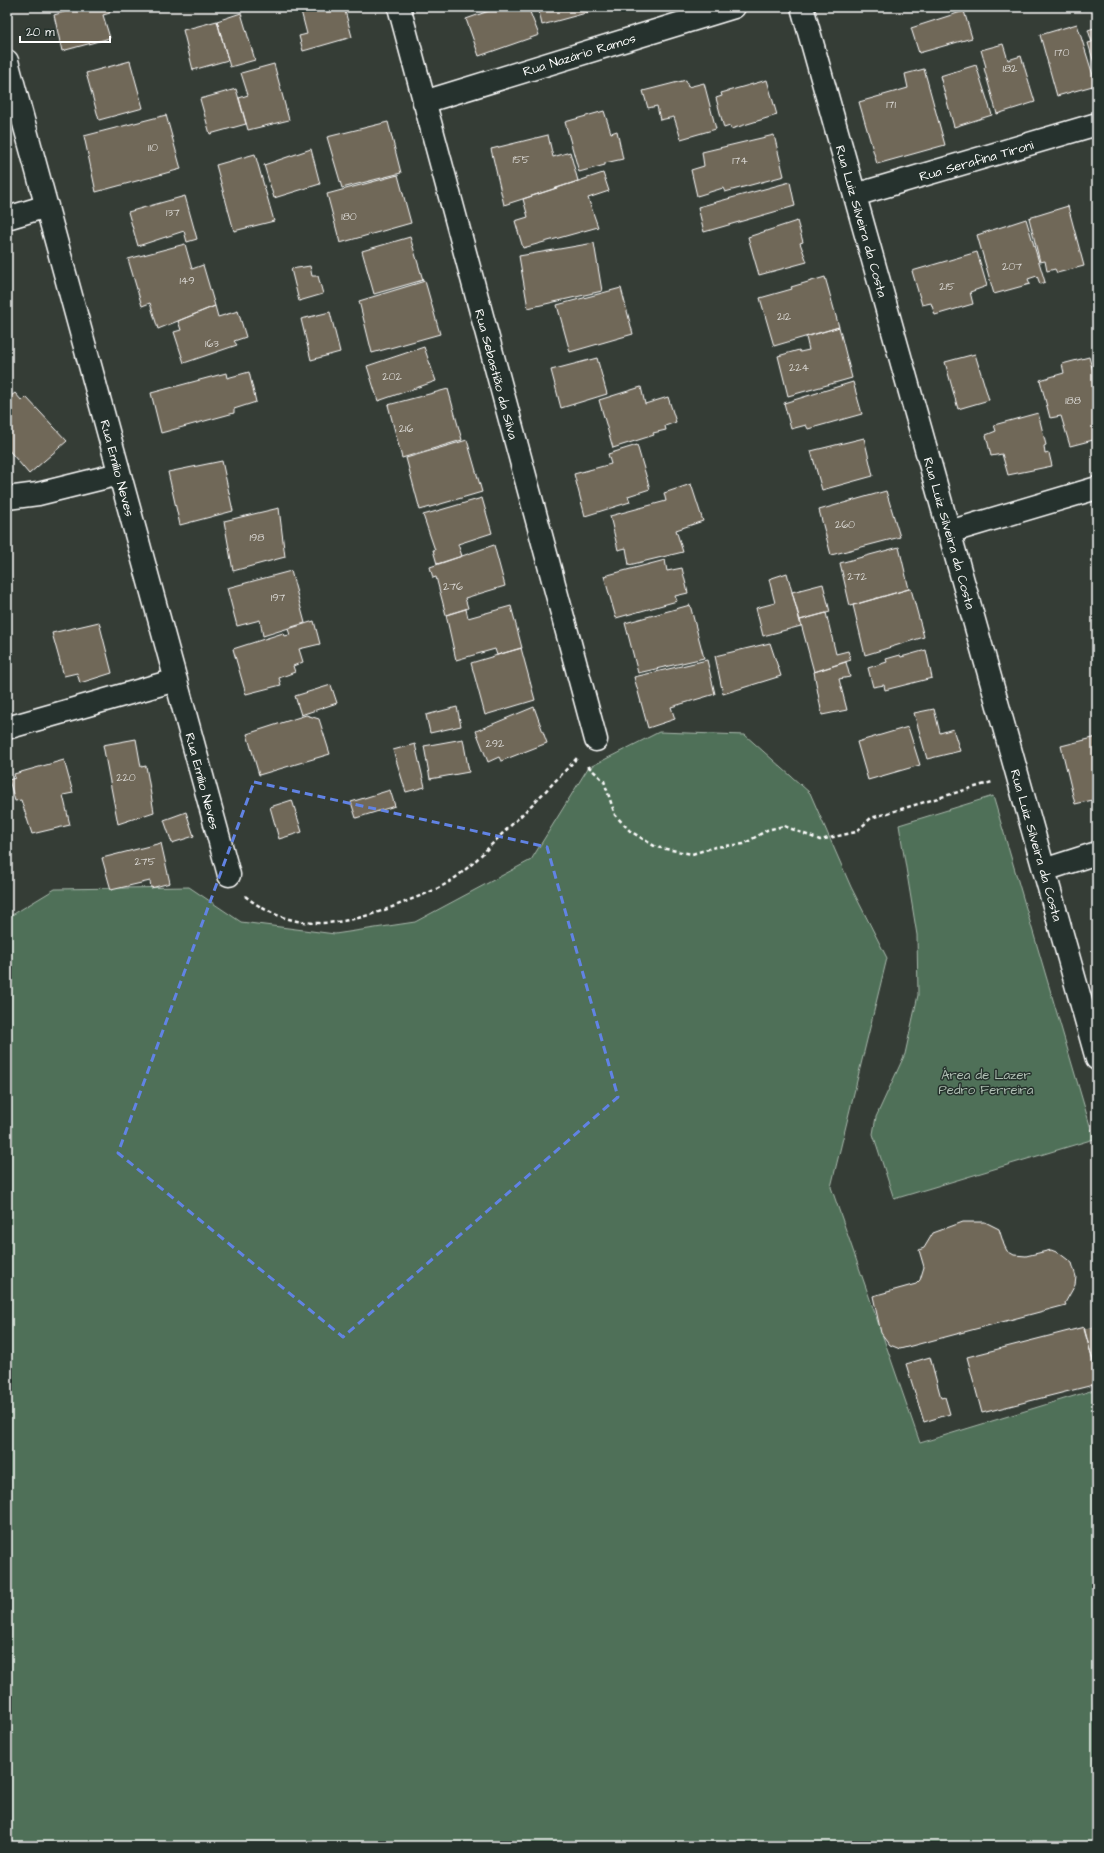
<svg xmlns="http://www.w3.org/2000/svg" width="1104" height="1853" font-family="'Architects Daughter',sans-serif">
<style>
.green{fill:#507059;stroke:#a8b8ac}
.building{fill:#706758;stroke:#fff}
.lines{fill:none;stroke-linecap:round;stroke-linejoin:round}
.minor-casing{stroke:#fff;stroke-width:25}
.path{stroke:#fff;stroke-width:2.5;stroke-dasharray:4 3;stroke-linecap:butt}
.minor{stroke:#26332d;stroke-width:22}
.marked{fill:none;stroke:#6183e4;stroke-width:3;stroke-dasharray:8 5;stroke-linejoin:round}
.labels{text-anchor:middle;stroke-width:3;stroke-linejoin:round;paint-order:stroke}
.number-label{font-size:11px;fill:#dbd9d5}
.street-label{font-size:13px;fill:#fff;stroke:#26332d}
.park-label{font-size:13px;fill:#b0bfb4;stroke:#26332d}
</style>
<rect width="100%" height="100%" fill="#353d36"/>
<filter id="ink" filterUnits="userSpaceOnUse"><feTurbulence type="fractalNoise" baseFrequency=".025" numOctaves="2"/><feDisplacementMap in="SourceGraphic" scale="8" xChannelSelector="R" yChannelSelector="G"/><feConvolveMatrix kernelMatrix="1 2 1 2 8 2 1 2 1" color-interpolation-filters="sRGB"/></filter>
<g filter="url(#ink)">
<path class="green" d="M 659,732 L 745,735 L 810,793 L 851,887 L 887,958 L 831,1187 L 920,1443 L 1097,1389 L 1097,1846 L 7,1846 L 7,918 L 55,889 L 189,887 L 241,922 L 335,934 L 415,922 L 531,860 L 588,768 Z
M 993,796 L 1094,1139 L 894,1199 L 873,1134 L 876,1117 L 905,1054 L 918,995 L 917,935 L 899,825 Z"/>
<path class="building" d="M 80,7 L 108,7 L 110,13 L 103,15 L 110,38 L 62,51 L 54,15 Z
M 300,7 L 344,7 L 352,37 L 303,51 L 299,36 L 307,34 Z
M 500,7 L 528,7 L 539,35 L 479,56 L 466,19 Z
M 538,7 L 608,7 L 542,25 Z
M 964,11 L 972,38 L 919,53 L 911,28 Z
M 241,13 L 255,60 L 230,67 L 217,21 Z
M 217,21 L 228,60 L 193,70 L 183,30 Z
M 1077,24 L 1096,85 L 1057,96 L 1040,35 Z
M 1097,27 L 1097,73 L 1088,43 L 1092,42 L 1088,30 Z
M 1003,44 L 1008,60 L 1021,56 L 1035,102 L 997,114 L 984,68 L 986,67 L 981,50 Z
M 130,61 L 143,108 L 99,120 L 86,73 Z
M 274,64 L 289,120 L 248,130 L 239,98 L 248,95 L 241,73 Z
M 976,65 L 992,115 L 954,127 L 940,76 Z
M 924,69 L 945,145 L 877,164 L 859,102 L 908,88 L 905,74 Z
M 686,80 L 688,87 L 704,83 L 716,129 L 681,139 L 674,117 L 660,120 L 657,106 L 648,108 L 643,91 Z
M 767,80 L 777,115 L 731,129 L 730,126 L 724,128 L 716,98 L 722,96 L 721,93 Z
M 236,89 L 246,124 L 210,134 L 200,99 Z
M 604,111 L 611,133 L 617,131 L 623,159 L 605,163 L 605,165 L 579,172 L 565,122 Z
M 166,115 L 181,169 L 96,192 L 84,136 Z
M 388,122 L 401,173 L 342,188 L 327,137 Z
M 548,135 L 553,157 L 570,152 L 578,181 L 504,205 L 491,149 Z
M 774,135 L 784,176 L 725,192 L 723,188 L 697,196 L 691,170 L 704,166 L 702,152 Z
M 311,149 L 320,184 L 274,198 L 264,165 Z
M 255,154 L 274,221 L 234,231 L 216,165 Z
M 603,173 L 609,191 L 588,198 L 598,227 L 523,248 L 515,221 L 528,217 L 523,199 Z
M 398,175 L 411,223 L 340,243 L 327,194 Z
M 790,182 L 795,206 L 704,232 L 698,207 Z
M 185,196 L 197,239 L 187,242 L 184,231 L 138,246 L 128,212 Z
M 1068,206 L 1084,266 L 1057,273 L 1055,269 L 1047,271 L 1045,261 L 1040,262 L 1029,218 Z
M 1026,219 L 1045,282 L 1040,284 L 1037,276 L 1028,279 L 1030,284 L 994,294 L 977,235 Z
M 797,221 L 803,242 L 800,243 L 807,262 L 759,275 L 748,237 Z
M 410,237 L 423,280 L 374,294 L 362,251 Z
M 594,243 L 602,291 L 528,308 L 519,256 Z
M 185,244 L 192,269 L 203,265 L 215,306 L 158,329 L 150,303 L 142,306 L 128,259 Z
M 977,252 L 987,286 L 970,292 L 973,304 L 935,315 L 931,303 L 922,305 L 912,271 Z
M 310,266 L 312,276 L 318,276 L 323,294 L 299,301 L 291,269 Z
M 825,277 L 839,327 L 774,346 L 760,298 L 792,289 L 791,287 Z
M 425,281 L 440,334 L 372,353 L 359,301 Z
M 621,288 L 633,334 L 570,352 L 557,305 Z
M 215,306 L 218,317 L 238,311 L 246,337 L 234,341 L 237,345 L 184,363 L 174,332 L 181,330 L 178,321 Z
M 330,312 L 340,352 L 311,360 L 301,319 Z
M 839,327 L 852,378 L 788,396 L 778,356 L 799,350 L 800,352 L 809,350 L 806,337 Z
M 424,347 L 436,381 L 378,401 L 367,366 Z
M 975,354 L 989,400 L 958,409 L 945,362 Z
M 1089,357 L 1097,386 L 1097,439 L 1070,446 L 1061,416 L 1050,418 L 1040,380 L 1064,373 L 1062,364 Z
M 597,358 L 607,394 L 561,408 L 551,370 Z
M 249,372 L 256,402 L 234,409 L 234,413 L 161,433 L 151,393 L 226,373 L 227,378 Z
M 853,382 L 862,414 L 808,429 L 806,425 L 791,429 L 784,403 Z
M 641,387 L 645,404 L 668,397 L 676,422 L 665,426 L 666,430 L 653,433 L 654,435 L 613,448 L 599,400 Z
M 448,389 L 462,440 L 402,458 L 388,405 Z
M 15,393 L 22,401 L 26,397 L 67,441 L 29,474 L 7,448 L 7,399 Z
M 1038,413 L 1046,445 L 1044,446 L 1045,454 L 1049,453 L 1052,466 L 1008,475 L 1002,454 L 991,456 L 986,435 L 996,431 L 994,425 Z
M 864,438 L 873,476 L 822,490 L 811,451 Z
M 467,440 L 482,492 L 420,510 L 406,458 Z
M 637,445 L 650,489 L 628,496 L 630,502 L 585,516 L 574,474 L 611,464 L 608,454 Z
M 222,461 L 233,511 L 180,525 L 168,472 Z
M 691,484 L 703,521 L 676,530 L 683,552 L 629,565 L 626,548 L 618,550 L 610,516 L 666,501 L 664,493 Z
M 886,491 L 900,537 L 831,555 L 819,510 Z
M 482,498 L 492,533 L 458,544 L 462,556 L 437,564 L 433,550 L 435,550 L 423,515 Z
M 279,508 L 285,557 L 233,571 L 224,521 Z
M 494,545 L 505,586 L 465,598 L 468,608 L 446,615 L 436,577 L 433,578 L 430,567 Z
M 899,547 L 909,589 L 850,606 L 840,563 Z
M 665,560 L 667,571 L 682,568 L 688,593 L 675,596 L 677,601 L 616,618 L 604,576 Z
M 291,571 L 305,623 L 263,636 L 260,620 L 237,626 L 227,588 Z
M 787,573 L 801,626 L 763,636 L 756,608 L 775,603 L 769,579 Z
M 823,584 L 830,612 L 800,620 L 792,592 Z
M 909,589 L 911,589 L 924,637 L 865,655 L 853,605 Z
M 690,605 L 704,658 L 638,673 L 625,623 Z
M 511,606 L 522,648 L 497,655 L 495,649 L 456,660 L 446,615 L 466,609 L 468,618 Z
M 826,613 L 836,654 L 848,651 L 851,660 L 814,672 L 800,620 Z
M 314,621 L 320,644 L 299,649 L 303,662 L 293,666 L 295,672 L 279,678 L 281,685 L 246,694 L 233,649 L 283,633 L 284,636 L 290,635 L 288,629 Z
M 99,622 L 112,673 L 80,683 L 77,673 L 64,676 L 52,633 Z
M 770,643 L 781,676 L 723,694 L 715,656 Z
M 521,648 L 535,700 L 485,715 L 471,663 Z
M 926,650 L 932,678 L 885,690 L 884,685 L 873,687 L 868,668 L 887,662 L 886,659 L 900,655 L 901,657 Z
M 707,660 L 715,694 L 671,707 L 675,719 L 648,728 L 634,677 Z
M 846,662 L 850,677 L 839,679 L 847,710 L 822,715 L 814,672 Z
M 331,685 L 337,703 L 301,715 L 295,696 Z
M 457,707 L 461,726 L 430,733 L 426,715 Z
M 534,707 L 547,743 L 501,761 L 499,757 L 488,762 L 476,731 Z
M 934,709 L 940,733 L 953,729 L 960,751 L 927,759 L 914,713 Z
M 306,715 L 319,719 L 330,754 L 259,775 L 247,734 Z
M 908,727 L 920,765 L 868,780 L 857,742 Z
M 1097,737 L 1097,799 L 1075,804 L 1061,746 Z
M 136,739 L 141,767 L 146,766 L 154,812 L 118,824 L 103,745 Z
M 463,739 L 469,772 L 430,779 L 424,746 Z
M 415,744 L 425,787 L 406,792 L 393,750 Z
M 64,760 L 73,793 L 63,795 L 70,825 L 32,834 L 21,800 L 15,801 L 9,780 L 15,778 L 14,774 Z
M 390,790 L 395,806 L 356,818 L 351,802 Z
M 292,800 L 302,832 L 279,839 L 270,807 Z
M 186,812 L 194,836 L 172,843 L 164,820 Z
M 161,843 L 170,883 L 151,888 L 150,881 L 111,890 L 102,858 Z
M 963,1222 L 985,1222 L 999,1229 L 1004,1245 L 1007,1251 L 1014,1255 L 1026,1256 L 1051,1250 L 1059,1253 L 1072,1263 L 1076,1277 L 1075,1285 L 1065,1303 L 1066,1305 L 900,1349 L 890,1345 L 881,1333 L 873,1296 L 916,1284 L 920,1280 L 924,1267 L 919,1250 L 924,1248 L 933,1233 Z
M 1084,1327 L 1097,1377 L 1097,1384 L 982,1413 L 967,1357 Z
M 1097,1327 L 1097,1367 L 1095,1368 L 1084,1329 Z
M 930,1357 L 941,1398 L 945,1397 L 950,1414 L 924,1422 L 906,1364 Z"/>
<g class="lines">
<g class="minor-casing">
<path id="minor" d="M 399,7 L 596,740
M 802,7 L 1097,1059
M 7,61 L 229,875
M 424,102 L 734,7
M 855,195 L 1097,124
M 7,218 L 47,206
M 7,498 L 38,494 L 119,474
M 949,532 L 1097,488
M 7,728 L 176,680
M 1044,870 L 1097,853"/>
</g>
<path class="path" d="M 588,766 L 604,781 L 615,815 L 630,831 L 656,847 L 692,854 L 715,847 L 744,844 L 767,830 L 784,826 L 820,840 L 856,832 L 871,818 L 992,782
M 245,896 C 296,937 349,925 405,902 C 419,896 435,891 449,882 C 469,869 486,850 503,833 C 528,809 553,784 577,758"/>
<use href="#minor" class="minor"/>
</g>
</g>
<path class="marked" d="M 254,782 L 547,847 L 618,1097 L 343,1337 L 118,1153 Z"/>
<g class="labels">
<g class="number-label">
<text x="1062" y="56">170</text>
<text x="1010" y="72">182</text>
<text x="891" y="108">171</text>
<text x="153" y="151">110</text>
<text x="521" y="163">155</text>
<text x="740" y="164">174</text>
<text x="173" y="216">137</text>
<text x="349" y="220">180</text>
<text x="1012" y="270">207</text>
<text x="187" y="284">149</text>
<text x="947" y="290">215</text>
<text x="784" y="320">212</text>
<text x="212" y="347">163</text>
<text x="799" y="371">224</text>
<text x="392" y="380">202</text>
<text x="1073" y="404">188</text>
<text x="406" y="432">216</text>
<text x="845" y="528">260</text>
<text x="257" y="541">198</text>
<text x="857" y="580">272</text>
<text x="453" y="590">276</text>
<text x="278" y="601">197</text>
<text x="495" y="747">292</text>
<text x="126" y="781">220</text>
<text x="145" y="865">275</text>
</g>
<g class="street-label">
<text transform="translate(579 54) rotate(-17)" y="5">Rua Nazário Ramos</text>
<text transform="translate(976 160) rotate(-16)" y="5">Rua Serafina Tironi</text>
<text transform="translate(862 221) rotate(74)" y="5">Rua Luiz Silveira da Costa</text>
<text transform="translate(497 374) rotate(75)" y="5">Rua Sebastião da Silva</text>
<text transform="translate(118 468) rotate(75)" y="5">Rua Emílio Neves</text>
<text transform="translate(950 533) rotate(74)" y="5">Rua Luiz Silveira da Costa</text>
<text transform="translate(203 781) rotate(75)" y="5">Rua Emílio Neves</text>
<text transform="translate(1037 845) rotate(74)" y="5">Rua Luiz Silveira da Costa</text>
</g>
<g class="park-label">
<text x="986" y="1079">Área de Lazer<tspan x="986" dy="15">Pedro Ferreira</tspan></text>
</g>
</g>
<rect width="1104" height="1853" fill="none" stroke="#26332d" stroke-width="24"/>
<rect x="12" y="12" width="1080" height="1829" fill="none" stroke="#fff" stroke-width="1.5" filter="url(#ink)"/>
<path d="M20 36v6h90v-6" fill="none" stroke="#ffffff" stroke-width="2"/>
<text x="26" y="36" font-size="12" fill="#ffffff" stroke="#26332d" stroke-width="3" paint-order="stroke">20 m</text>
</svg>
